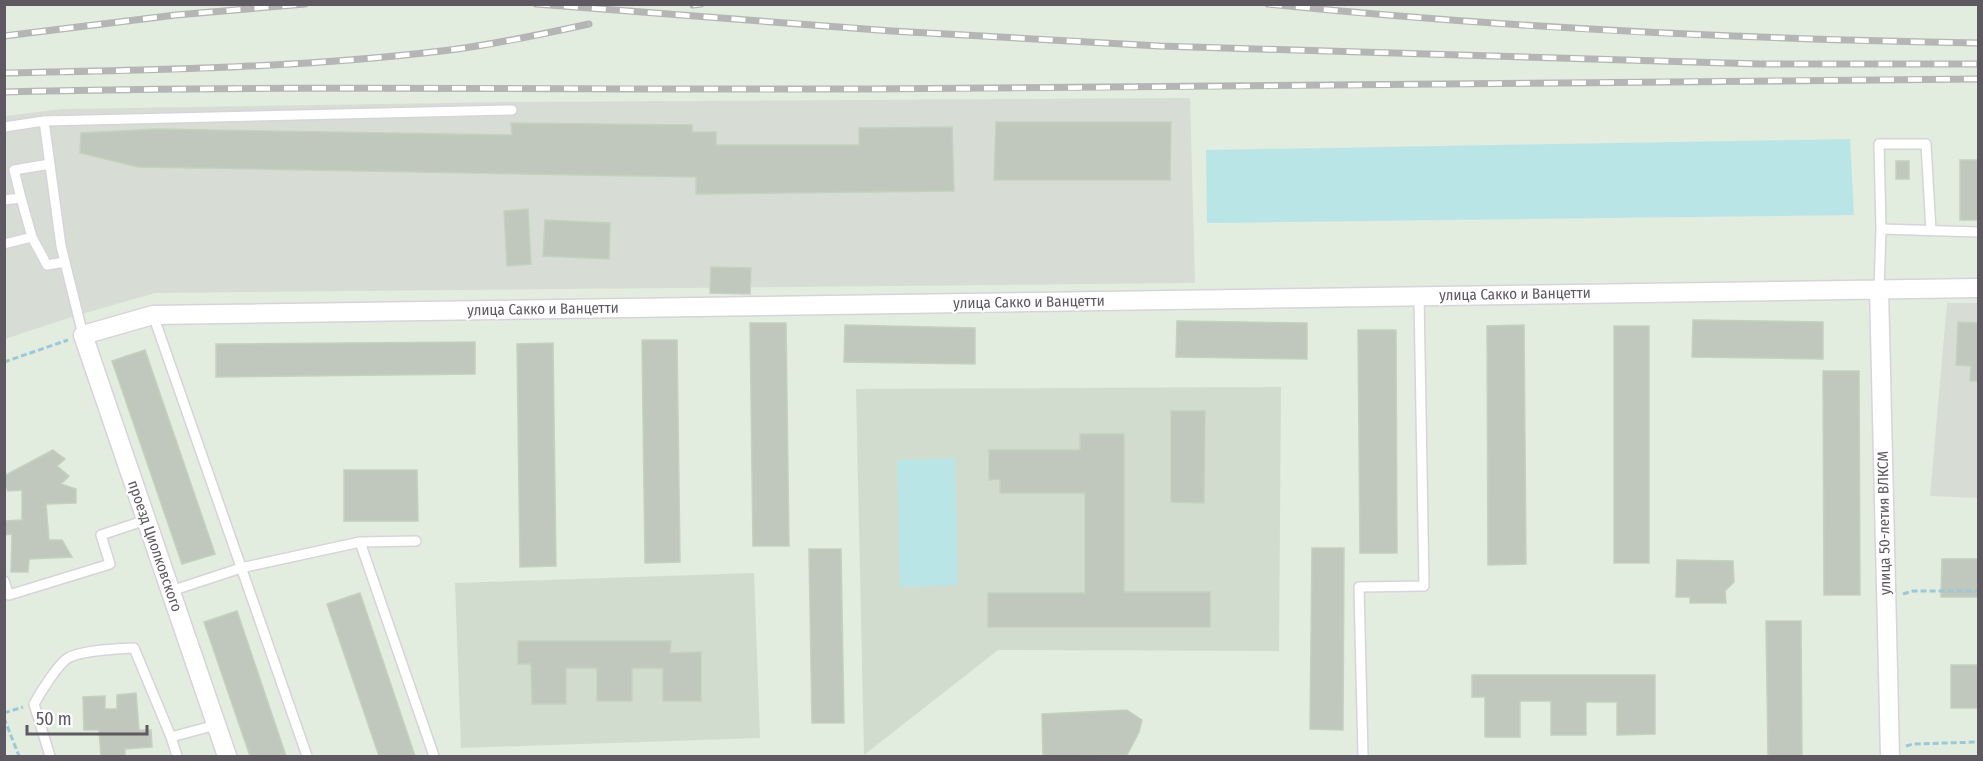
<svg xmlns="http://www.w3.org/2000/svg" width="1983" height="761" font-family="'Fira Sans Condensed',sans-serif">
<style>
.industrial{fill:#d7ddd4}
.education{fill:#d1dcce}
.green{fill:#bae5e6}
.building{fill:#c0c7bc;stroke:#c3d1be;stroke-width:1.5}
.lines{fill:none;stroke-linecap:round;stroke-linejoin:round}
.lane-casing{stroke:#d8d3da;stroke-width:12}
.street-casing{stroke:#d8d3da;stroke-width:21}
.path{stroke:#9cc8d8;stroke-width:3;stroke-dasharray:6 3;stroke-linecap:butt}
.lane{stroke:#fff;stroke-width:9}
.street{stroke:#fff;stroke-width:18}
.rail-casing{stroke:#b6b5b6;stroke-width:7}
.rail{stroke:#fff;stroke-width:4.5;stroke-dasharray:14;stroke-linecap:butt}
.labels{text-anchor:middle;stroke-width:4.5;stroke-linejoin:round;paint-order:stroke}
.street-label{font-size:15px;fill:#5e5861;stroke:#fff}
</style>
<rect width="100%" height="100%" fill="#e2ecdf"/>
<path class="industrial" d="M 1190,98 L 1195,283 L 155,293 L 78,315 L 5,339 L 4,116 L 62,109 L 517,102 Z
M 1947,303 L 1978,303 L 1978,498 L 1930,496 Z"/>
<path class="education" d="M 1281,387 L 1279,651 L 998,650 L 864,755 L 856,389 Z
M 754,573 L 760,738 L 461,748 L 455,583 Z"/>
<path class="green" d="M 1850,139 L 1854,215 L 1207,223 L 1206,150 Z
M 955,458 L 958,585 L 900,587 L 897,460 Z"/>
<path class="building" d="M 996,122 L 1171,122 L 1170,180 L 994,180 Z
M 511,123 L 692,125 L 692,132 L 716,132 L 716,145 L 859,145 L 859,128 L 952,127 L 954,191 L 696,194 L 696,177 L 138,167 L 80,153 L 81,133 L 157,129 L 512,135 Z
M 1960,160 L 1978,160 L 1978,220 L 1960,220 Z
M 1896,161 L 1909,161 L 1909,179 L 1896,179 Z
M 528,209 L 531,264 L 507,266 L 504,211 Z
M 545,220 L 610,223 L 609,259 L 543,256 Z
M 711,267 L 751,268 L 750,294 L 710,293 Z
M 1693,320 L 1823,322 L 1823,359 L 1692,357 Z
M 1177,321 L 1307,323 L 1307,359 L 1176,357 Z
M 1958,322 L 1978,323 L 1978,381 L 1970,381 L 1971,366 L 1956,365 Z
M 750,323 L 786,323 L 789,546 L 753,546 Z
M 845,325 L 975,328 L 975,364 L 844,362 Z
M 1524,325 L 1526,564 L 1488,565 L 1487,326 Z
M 1614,326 L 1649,326 L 1649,563 L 1614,563 Z
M 1358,330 L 1396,330 L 1397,553 L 1360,553 Z
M 642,340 L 677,340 L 680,562 L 645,563 Z
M 475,342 L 475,374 L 216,377 L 216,344 Z
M 553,343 L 556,566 L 520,567 L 517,344 Z
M 145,350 L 215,554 L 182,564 L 112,361 Z
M 1823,371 L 1859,371 L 1860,595 L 1824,595 Z
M 1171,411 L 1205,411 L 1204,503 L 1171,502 Z
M 1080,434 L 1124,434 L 1124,592 L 1210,592 L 1210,627 L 988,627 L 988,593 L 1085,593 L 1085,493 L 1000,493 L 1000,479 L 989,480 L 989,450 L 1080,450 Z
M 53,450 L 65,459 L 57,466 L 69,476 L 61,484 L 76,489 L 76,503 L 46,504 L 49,540 L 62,540 L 72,557 L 29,559 L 28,572 L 11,572 L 12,534 L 4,535 L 4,521 L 22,520 L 22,490 L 8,491 L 4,483 L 4,476 Z
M 344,470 L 417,470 L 418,521 L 344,521 Z
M 1312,548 L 1344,548 L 1343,730 L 1310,729 Z
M 809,549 L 841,549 L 844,723 L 812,723 Z
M 1942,559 L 1978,559 L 1978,597 L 1941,597 Z
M 1677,560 L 1733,561 L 1734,582 L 1725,591 L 1726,603 L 1690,603 L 1690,597 L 1676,597 Z
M 360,593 L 415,756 L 379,756 L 327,604 Z
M 237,611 L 286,756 L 250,756 L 204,622 Z
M 1766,621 L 1801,621 L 1802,756 L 1768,756 Z
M 518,641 L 671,641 L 670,653 L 701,652 L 701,701 L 663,701 L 663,668 L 632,668 L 632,701 L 597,701 L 597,668 L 566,668 L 566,704 L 532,704 L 531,664 L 518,664 Z
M 1951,665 L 1978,665 L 1978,708 L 1951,708 Z
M 1472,675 L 1655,675 L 1655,734 L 1617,735 L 1617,702 L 1586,702 L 1586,735 L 1551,735 L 1551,701 L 1520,701 L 1520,737 L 1485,737 L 1485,697 L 1472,697 Z
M 136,693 L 139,730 L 151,730 L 152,747 L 125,749 L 125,756 L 101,756 L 99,730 L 84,730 L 83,697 L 105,696 L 105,709 L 117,709 L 117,695 Z
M 1127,710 L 1142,720 L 1139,732 L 1127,755 L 1043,756 L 1042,714 Z"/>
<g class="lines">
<g class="lane-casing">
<path id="lane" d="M 44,121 L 512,110
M 4,127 L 44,121 L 61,246 L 83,335
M 21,198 L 14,170 L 50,164
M 4,200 L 21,198 L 32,237
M 1881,229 L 1879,144 L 1926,144 L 1931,231
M 4,244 L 32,237 L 47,265 L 65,262
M 1879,289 L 1881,229 L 1978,232
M 153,315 L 307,756
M 360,542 L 434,756
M 4,581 L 9,595 L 110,564 L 101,535 L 146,520
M 171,591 L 241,568 L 360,542 L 416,541
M 171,737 L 216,725
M 50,756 L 34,704 C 40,693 58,664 68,658 C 82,650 117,649 134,648 L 171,737 L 177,756
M 1363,756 L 1359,587 L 1424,586 L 1419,296"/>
</g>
<g class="street-casing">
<path id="street" d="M 1879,289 L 1890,756
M 227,756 L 83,335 L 153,315 L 1978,288"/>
</g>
<path class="path" d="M 4,362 L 68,340
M 1903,594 L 1913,591 L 1978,591
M 4,713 L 23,707
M 4,718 L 19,756
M 1906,746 L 1913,744 L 1978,742"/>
<use href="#lane" class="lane"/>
<use href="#street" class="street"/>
<g class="rail-casing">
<path id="rail" d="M 536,4 L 892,31 L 1159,46 L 1760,64 L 1978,64
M 1268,4 C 1505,28 1741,39 1978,43
M 693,5 L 701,4
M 4,36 L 176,15 L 305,4
M 4,73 C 153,70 303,68 450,50 C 497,44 543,34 589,24
M 4,92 C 292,85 580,90 868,89 C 1238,87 1608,82 1978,79"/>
</g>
<use href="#rail" class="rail"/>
</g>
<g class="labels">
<g class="street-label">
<text transform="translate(1515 294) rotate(-1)" y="5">улица Сакко и Ванцетти</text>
<text transform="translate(1029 302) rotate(-1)" y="5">улица Сакко и Ванцетти</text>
<text transform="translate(543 309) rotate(-1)" y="5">улица Сакко и Ванцетти</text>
<text transform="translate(1884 523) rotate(-91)" y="5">улица 50-летия ВЛКСМ</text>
<text transform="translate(155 546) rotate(71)" y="5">проезд Циолковского</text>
</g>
</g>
<rect width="1983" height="761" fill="none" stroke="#5e5861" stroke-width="12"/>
<path d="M27 725v9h120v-9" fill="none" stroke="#5e5861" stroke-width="3"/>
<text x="36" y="725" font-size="18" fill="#5e5861" stroke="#ffffff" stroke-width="4.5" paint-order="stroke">50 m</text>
</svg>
